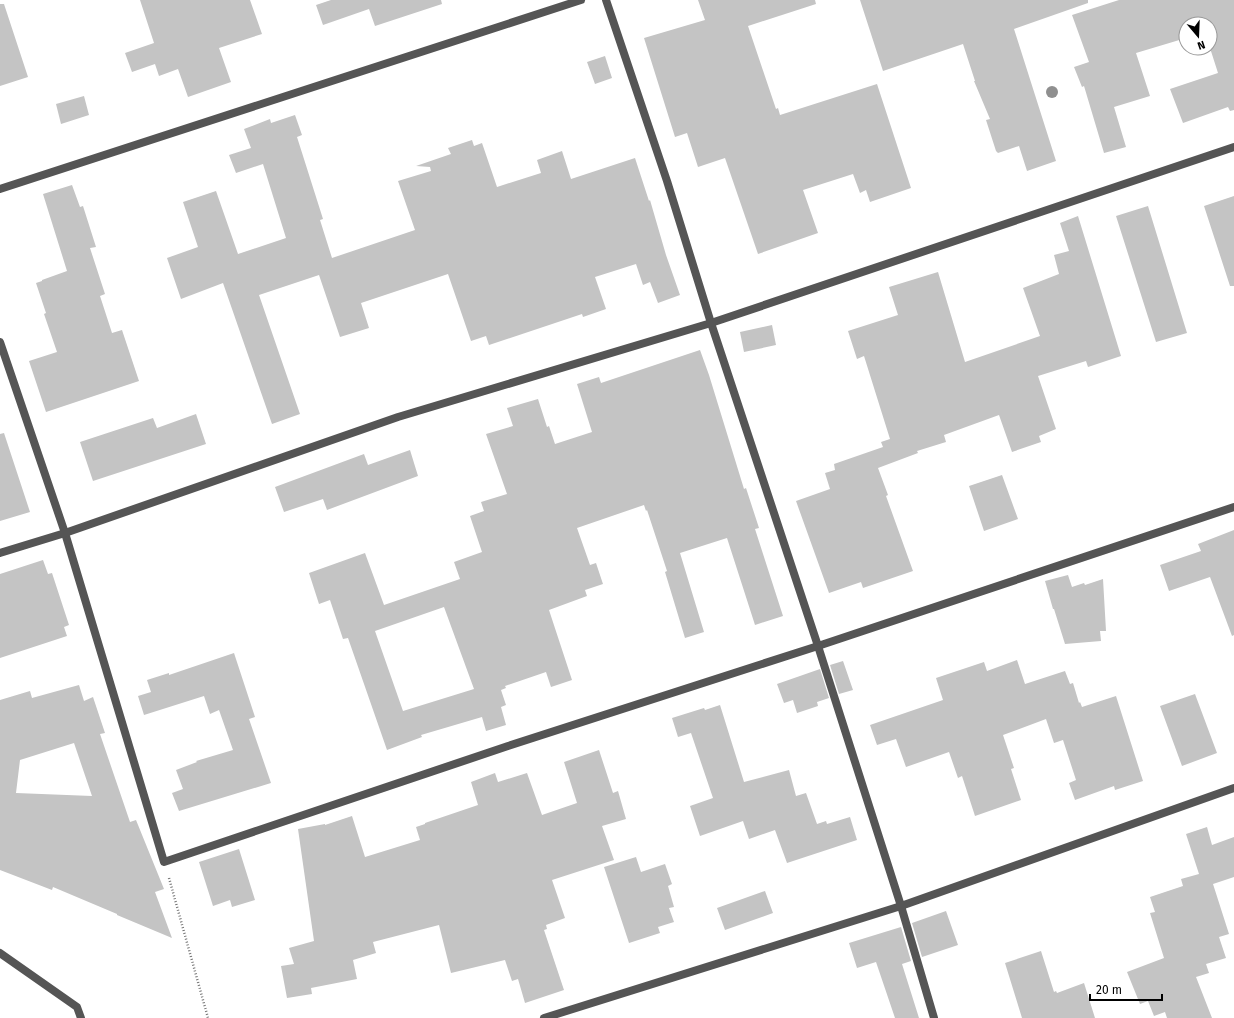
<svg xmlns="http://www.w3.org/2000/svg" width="1234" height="1018" font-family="'Fira Sans',sans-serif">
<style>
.building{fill:#c4c4c4;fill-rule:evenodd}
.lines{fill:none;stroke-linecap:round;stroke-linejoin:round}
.path{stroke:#777;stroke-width:2.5;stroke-dasharray:1 2;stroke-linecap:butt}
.minor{stroke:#555;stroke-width:8}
.tertiary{stroke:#555;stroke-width:8}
.tree{fill:#8f8f8f}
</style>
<rect width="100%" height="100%" fill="#fff"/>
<path class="building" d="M 140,0 L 250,0 L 262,34 L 219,48 L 231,82 L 188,97 L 178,69 L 159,76 L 155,64 L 132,72 L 125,53 L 154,43 Z
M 331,0 L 441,0 L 442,4 L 375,26 L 369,9 L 323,25 L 316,5 Z
M 698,0 L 815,0 L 816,4 L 748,26 L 776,109 L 778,108 L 780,115 L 877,84 L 911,188 L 870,202 L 866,190 L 860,193 L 853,174 L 803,190 L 818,233 L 758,254 L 725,158 L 698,167 L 687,133 L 675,137 L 644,38 L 705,20 Z
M 860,0 L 1088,0 L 1088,3 L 1014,29 L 1056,161 L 1027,171 L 1019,146 L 998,153 L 996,151 L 986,120 L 990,119 L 974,81 L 975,81 L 963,44 L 883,71 Z
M 1119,0 L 1234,0 L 1234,110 L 1230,111 L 1228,107 L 1183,123 L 1170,89 L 1218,73 L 1210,48 L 1210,24 L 1186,24 L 1186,38 L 1136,53 L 1150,96 L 1114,107 L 1126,147 L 1104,153 L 1084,86 L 1082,87 L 1074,67 L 1089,62 L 1072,15 Z
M 0,4 L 4,4 L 28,77 L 0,86 Z
M 605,56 L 612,78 L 595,84 L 587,62 Z
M 84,96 L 89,115 L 61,124 L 56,104 Z
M 295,115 L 302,135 L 297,137 L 323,219 L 320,220 L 332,258 L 415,230 L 398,181 L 431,171 L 430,167 L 416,166 L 451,154 L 448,148 L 472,140 L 474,146 L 482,143 L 497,187 L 541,173 L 537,160 L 562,151 L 571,179 L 635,158 L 649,201 L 650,200 L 666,255 L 680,295 L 658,303 L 650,282 L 643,285 L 636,264 L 595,277 L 606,309 L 583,317 L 582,314 L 489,345 L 486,336 L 471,341 L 448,274 L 361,303 L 369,328 L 340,337 L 319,275 L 259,295 L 300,414 L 272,424 L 223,283 L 181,299 L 167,258 L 198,247 L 183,202 L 216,191 L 238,254 L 286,238 L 263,164 L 236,173 L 229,155 L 251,148 L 244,129 L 270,119 L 271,123 Z
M 72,185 L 80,207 L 83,206 L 96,247 L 90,248 L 105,294 L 100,296 L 112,333 L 122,330 L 139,381 L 46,412 L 29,361 L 57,352 L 44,314 L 46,313 L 36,283 L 42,281 L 42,280 L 67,271 L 43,194 Z
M 1234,196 L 1234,286 L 1230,286 L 1204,206 Z
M 1148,206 L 1187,333 L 1156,342 L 1116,216 Z
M 1078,216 L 1121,356 L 1088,367 L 1086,361 L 1038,376 L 1056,429 L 1039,436 L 1041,442 L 1012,452 L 999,415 L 944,435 L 946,442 L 917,451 L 918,453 L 878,468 L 888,495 L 886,496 L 913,571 L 863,588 L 861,582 L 829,593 L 796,501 L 830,489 L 825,473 L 835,470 L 834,464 L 883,447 L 881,442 L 890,439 L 864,356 L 857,359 L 848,331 L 898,315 L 889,287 L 938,272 L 965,362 L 1040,336 L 1023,288 L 1059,274 L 1054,255 L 1069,251 L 1060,223 Z
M 772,325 L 776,345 L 744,352 L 740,332 Z
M 700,350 L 709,375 L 744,489 L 746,488 L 759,528 L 755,529 L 783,616 L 755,625 L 727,538 L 680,553 L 704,632 L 685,638 L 665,572 L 667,571 L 647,510 L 646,511 L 644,505 L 577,528 L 590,565 L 596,563 L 603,584 L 585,590 L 587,596 L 549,610 L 572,680 L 551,687 L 546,672 L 505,686 L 506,688 L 501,690 L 506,705 L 501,707 L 506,725 L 486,731 L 482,717 L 421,735 L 422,737 L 387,750 L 348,638 L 343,639 L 330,600 L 319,604 L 309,573 L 365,553 L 384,605 L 460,579 L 454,562 L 482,552 L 470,516 L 484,511 L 481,502 L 507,494 L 486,434 L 513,426 L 507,408 L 538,399 L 547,427 L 549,426 L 555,444 L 592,432 L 577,384 L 599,377 L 601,383 ZM 444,607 L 474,689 L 403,711 L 375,631 Z
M 196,414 L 206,444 L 93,481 L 80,442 L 153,418 L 157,428 Z
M 4,433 L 30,512 L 0,521 L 0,434 Z
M 410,450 L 418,476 L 327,510 L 323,499 L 284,512 L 275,487 L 364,454 L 368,465 Z
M 1002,475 L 1018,519 L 984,531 L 969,486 Z
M 1234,530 L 1234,635 L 1232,636 L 1210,577 L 1169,591 L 1160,565 L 1201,551 L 1198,544 Z
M 43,560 L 48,574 L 52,573 L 69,625 L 64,627 L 67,636 L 0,658 L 0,574 Z
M 1068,575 L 1072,587 L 1084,583 L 1085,585 L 1103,579 L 1106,631 L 1100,631 L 1101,641 L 1065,644 L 1054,609 L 1053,609 L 1045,581 Z
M 234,653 L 255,717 L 249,719 L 271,783 L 179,811 L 172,793 L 183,789 L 176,770 L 197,762 L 196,761 L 233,750 L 219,710 L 210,714 L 204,696 L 144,715 L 138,696 L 151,692 L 147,680 L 169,673 L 169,675 Z
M 1017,660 L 1025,684 L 1065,671 L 1070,684 L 1073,683 L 1079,703 L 1080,702 L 1082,707 L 1116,696 L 1143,781 L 1115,790 L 1114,786 L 1075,800 L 1069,783 L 1076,780 L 1063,740 L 1054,743 L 1046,719 L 1003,735 L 1014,768 L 1011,769 L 1021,800 L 975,816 L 962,776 L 958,778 L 949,752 L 906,767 L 896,739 L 877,745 L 870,725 L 943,700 L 936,678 L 984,662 L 987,671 Z
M 843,661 L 853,690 L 839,694 L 830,665 Z
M 820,669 L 829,698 L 817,702 L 818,706 L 797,713 L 793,700 L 784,703 L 777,684 Z
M 79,685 L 84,701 L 93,697 L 105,733 L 100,734 L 130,822 L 136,820 L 164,889 L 155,892 L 172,938 L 117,915 L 117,914 L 53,887 L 52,890 L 0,870 L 0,700 L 30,691 L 32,698 ZM 74,743 L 92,796 L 16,793 L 20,760 Z
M 1195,694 L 1217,753 L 1182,766 L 1160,706 Z
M 720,705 L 744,782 L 789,770 L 796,796 L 806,793 L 817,824 L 826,821 L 827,824 L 850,817 L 857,840 L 787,863 L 775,830 L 749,839 L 743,821 L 700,836 L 690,806 L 713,798 L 691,733 L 678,737 L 672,718 L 704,708 L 705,710 Z
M 599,750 L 613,793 L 618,791 L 626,819 L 602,826 L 614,860 L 552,880 L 565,918 L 546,925 L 547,929 L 544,930 L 564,990 L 525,1003 L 518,979 L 512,981 L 505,960 L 451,973 L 439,925 L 373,942 L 376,953 L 353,960 L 357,979 L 311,988 L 312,994 L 287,998 L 281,966 L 294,964 L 289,948 L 314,941 L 298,829 L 325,824 L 325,825 L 352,816 L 365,857 L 420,840 L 416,827 L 425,824 L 425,823 L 478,805 L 471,782 L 495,773 L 498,782 L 527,773 L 542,815 L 577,803 L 564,762 Z
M 1207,827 L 1212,845 L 1234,837 L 1234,877 L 1213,884 L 1229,934 L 1219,937 L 1226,958 L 1206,964 L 1209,973 L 1196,977 L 1212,1018 L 1167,1018 L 1165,1012 L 1154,1016 L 1148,1001 L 1140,1004 L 1127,972 L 1164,958 L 1150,913 L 1155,912 L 1150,897 L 1183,886 L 1181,879 L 1199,874 L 1186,834 Z
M 239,849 L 255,900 L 232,907 L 230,900 L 213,906 L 199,862 Z
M 636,857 L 641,872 L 665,864 L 672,884 L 668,886 L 674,907 L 669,908 L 674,922 L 658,927 L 660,933 L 629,943 L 604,867 Z
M 765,891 L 773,913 L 725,930 L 717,908 Z
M 946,911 L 958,945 L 922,957 L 912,923 Z
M 901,927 L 911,961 L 902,964 L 919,1018 L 895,1018 L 876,962 L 857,968 L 849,943 Z
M 1041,951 L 1054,992 L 1056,991 L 1057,993 L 1084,983 L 1095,1018 L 1022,1018 L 1005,963 Z"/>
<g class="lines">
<path class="path" d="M 169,878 L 208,1018"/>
<path class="minor" d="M 606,0 L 667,181 L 711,323 L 818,646 L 901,906 L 934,1018
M 0,189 L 581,0
M 0,342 L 65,533 L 164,862 L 508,746 L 818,646 L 1234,507
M 0,953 L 77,1007 L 81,1018
M 544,1018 L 901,906 L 1234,788"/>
<path class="tertiary" d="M 0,553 L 65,533 L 398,417 L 711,323 L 1234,147"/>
</g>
<circle class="tree" cx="1052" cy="92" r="6"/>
<g transform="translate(1198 36) rotate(161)"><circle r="19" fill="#ffffff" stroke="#999999"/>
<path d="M0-3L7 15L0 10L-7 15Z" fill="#000000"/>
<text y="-6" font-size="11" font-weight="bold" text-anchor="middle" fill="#000000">N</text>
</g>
<path d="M1090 994v6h72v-6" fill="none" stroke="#000000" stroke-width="2"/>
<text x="1096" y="994" font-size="12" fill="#000000" stroke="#ffffff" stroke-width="3" paint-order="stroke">20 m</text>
</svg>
